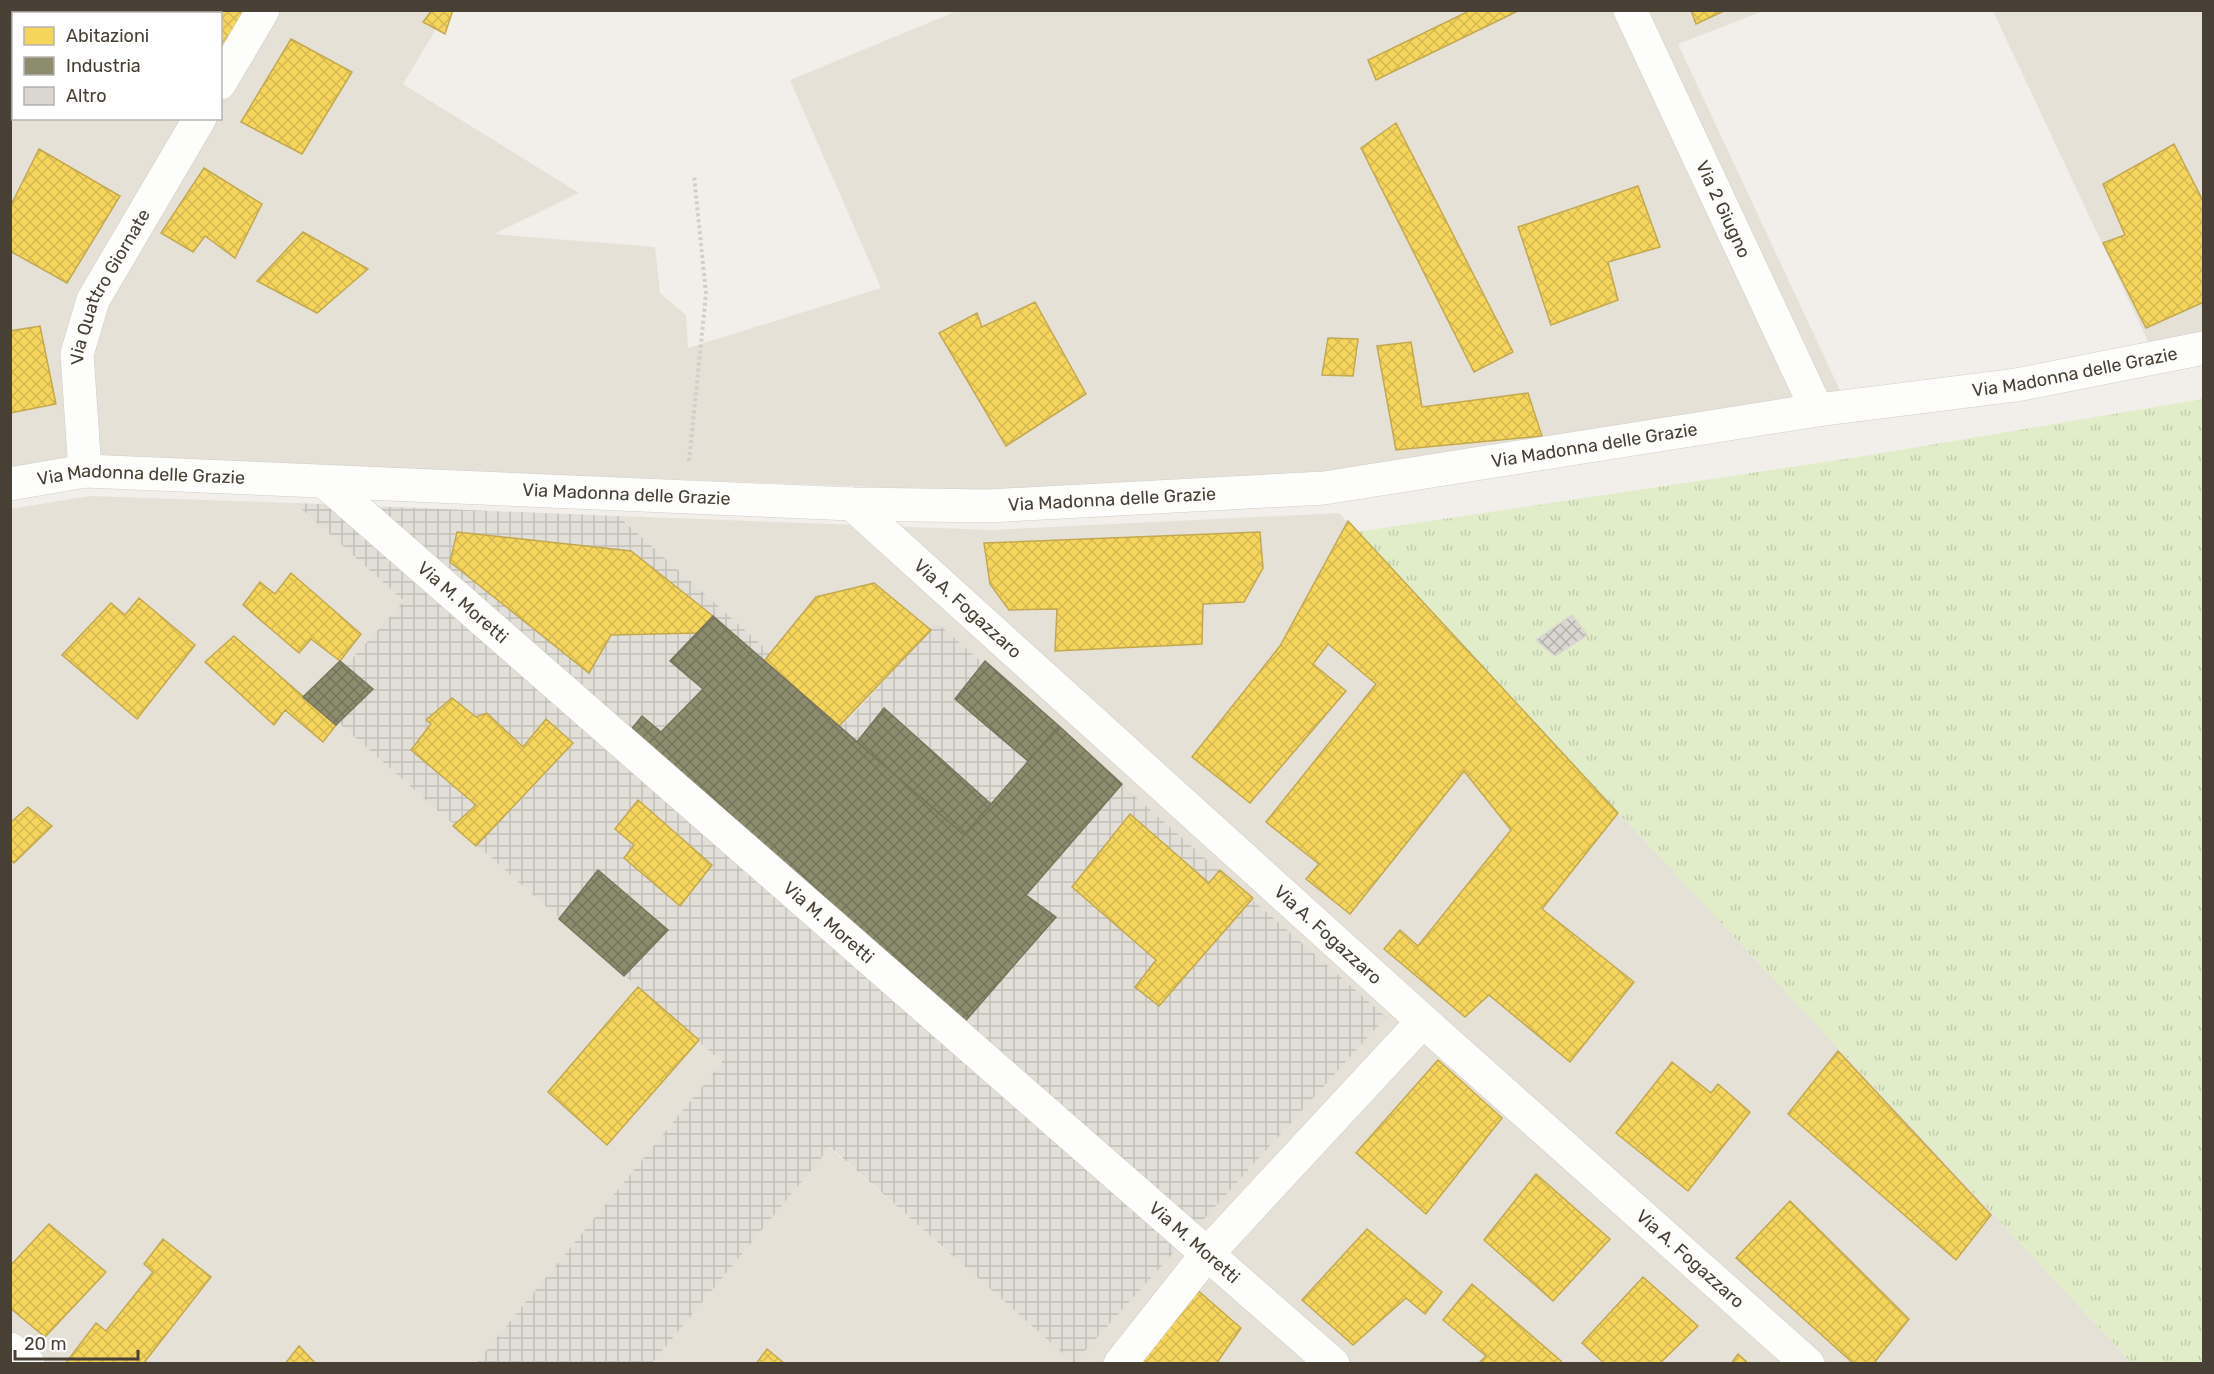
<svg xmlns="http://www.w3.org/2000/svg" width="2214" height="1374" font-family="Rubik,sans-serif">
<style>
.residential{fill:#e6e1d7;fill-rule:evenodd}
.industrial{fill:url(#industrial-grid)}
.grass{fill:url(#grass-tufts)}
.homes{fill:url(#homes-cross-hatch);stroke:#c2a850;stroke-width:1.5}
.industry{fill:url(#industry-cross-hatch);stroke:#78755d;stroke-width:1.5}
.building{fill:url(#building-cross-hatch);stroke:#dad6d0;stroke-width:1.5}
.lines{fill:none;stroke-linecap:round;stroke-linejoin:round}
.minor-casing{stroke:#d0cdc8;stroke-width:34}
.path{stroke:#d2cfca;stroke-width:4;stroke-dasharray:3 3;stroke-linecap:butt}
.minor{stroke:#fdfdfc;stroke-width:33}
.labels{text-anchor:middle;stroke-width:6;stroke-linejoin:round;paint-order:stroke}
.street-label{font-size:18px;fill:#484035;stroke:#fff}
</style>
<defs>
<pattern id="industrial-grid" width="8" height="8" patternUnits="userSpaceOnUse" patternTransform="scale(1.5)"><rect width="8" height="8" fill="#e2ded8"/><path d="M0 4h8M4 0v8" fill="none" stroke="#c3c0ba"/></pattern>
<pattern id="grass-tufts" width="24" height="20" patternUnits="userSpaceOnUse" patternTransform="scale(1.5)"><rect width="24" height="20" fill="#e0edc8"/><path d="M3 7l-1-3M5 7V3M7 7l1-3M15 17l-1-3M17 17v-4M19 17l1-3" fill="none" stroke="#c2ccac"/></pattern>
<pattern id="homes-cross-hatch" width="8" height="8" patternUnits="userSpaceOnUse" patternTransform="scale(1.5)"><rect width="8" height="8" fill="#f6d55c"/><path d="M0 0l8 8M0 8l8-8" fill="none" stroke="#d4b851"/></pattern>
<pattern id="industry-cross-hatch" width="8" height="8" patternUnits="userSpaceOnUse" patternTransform="scale(1.5)"><rect width="8" height="8" fill="#8c8c6e"/><path d="M0 0l8 8M0 8l8-8" fill="none" stroke="#74745b"/></pattern>
<pattern id="building-cross-hatch" width="8" height="8" patternUnits="userSpaceOnUse" patternTransform="scale(1.5)"><rect width="8" height="8" fill="#dad6d1"/><path d="M0 0l8 8M0 8l8-8" fill="none" stroke="#b3afaa"/></pattern>
</defs>
<rect width="100%" height="100%" fill="#f2efea"/>
<path class="residential" d="M 11,10 L 447,11 L 403,84 L 579,193 L 494,234 L 655,247 L 660,293 L 686,315 L 688,348 L 881,288 L 790,80 L 957,11 L 1764,11 L 1678,44 L 1845,401 L 1329,472 L 982,491 L 100,458 L 11,472 ZM 14,14 L 220,14 L 220,118 L 14,118 Z
M 1993,11 L 2203,11 L 2203,339 L 2152,350 Z
M 90,496 L 295,503 L 404,601 L 315,702 L 722,1062 L 476,1363 L 11,1364 L 11,509 Z
M 1339,513 L 2132,1363 L 652,1363 L 829,1147 L 1075,1363 L 936,623 L 847,722 L 618,516 L 993,530 Z"/>
<path class="industrial" d="M 295,503 L 618,516 L 847,722 L 936,622 L 1386,1017 L 1074,1363 L 830,1147 L 652,1363 L 476,1363 L 722,1062 L 314,701 L 404,601 Z"/>
<path class="grass" d="M 2203,399 L 2203,1363 L 2132,1363 L 1356,532 L 1852,458 Z"/>
<path class="homes" d="M 10,10 L 34,10 L 32,14 L 14,14 L 14,41 L 10,39 Z
M 131,10 L 157,10 L 155,14 L 136,14 Z
M 162,10 L 252,10 L 220,68 L 220,14 L 168,14 Z
M 432,10 L 453,10 L 445,34 L 423,22 Z
M 1471,10 L 1520,10 L 1376,80 L 1368,60 Z
M 1691,10 L 1726,10 L 1696,24 Z
M 291,39 L 352,72 L 302,154 L 241,122 Z
M 1396,123 L 1513,352 L 1474,372 L 1361,148 Z
M 2174,144 L 2204,203 L 2204,302 L 2146,328 L 2103,243 L 2125,235 L 2103,184 Z
M 39,149 L 120,196 L 67,283 L 10,251 L 10,202 L 12,203 Z
M 204,168 L 262,204 L 235,258 L 205,236 L 193,252 L 161,233 Z
M 1638,186 L 1660,247 L 1608,262 L 1618,300 L 1551,325 L 1518,227 Z
M 303,232 L 368,269 L 317,313 L 257,281 Z
M 1035,302 L 1086,394 L 1006,446 L 939,333 L 977,313 L 982,327 Z
M 40,326 L 56,404 L 10,413 L 10,331 Z
M 1328,338 L 1358,339 L 1353,376 L 1322,375 Z
M 1411,342 L 1422,407 L 1528,393 L 1542,436 L 1396,450 L 1377,346 Z
M 1348,521 L 1618,813 L 1542,909 L 1634,982 L 1570,1062 L 1489,995 L 1465,1017 L 1384,949 L 1400,930 L 1418,946 L 1511,830 L 1464,771 L 1350,914 L 1306,879 L 1319,864 L 1266,822 L 1376,684 L 1328,644 L 1313,664 L 1346,691 L 1250,803 L 1192,757 L 1280,646 Z
M 457,532 L 631,551 L 713,616 L 698,633 L 611,635 L 589,673 L 450,562 Z
M 1260,532 L 1263,568 L 1244,602 L 1203,604 L 1202,644 L 1055,651 L 1057,609 L 1009,610 L 990,584 L 984,543 Z
M 291,573 L 361,634 L 340,661 L 311,639 L 299,653 L 243,605 L 260,582 L 275,594 Z
M 874,583 L 931,630 L 839,726 L 764,661 L 816,597 Z
M 139,598 L 195,645 L 137,719 L 62,655 L 111,603 L 125,615 Z
M 234,636 L 336,725 L 323,742 L 285,710 L 274,725 L 205,662 Z
M 452,698 L 476,717 L 487,713 L 523,747 L 546,719 L 573,743 L 476,846 L 453,826 L 476,805 L 411,750 L 431,724 L 426,720 Z
M 638,800 L 712,865 L 680,906 L 624,858 L 634,845 L 615,829 Z
M 28,807 L 52,826 L 14,863 L 10,859 L 10,823 Z
M 1130,814 L 1209,883 L 1220,870 L 1253,898 L 1159,1006 L 1135,987 L 1156,960 L 1072,887 Z
M 638,987 L 699,1040 L 607,1145 L 548,1092 Z
M 1838,1051 L 1991,1215 L 1956,1260 L 1788,1114 Z
M 1438,1060 L 1502,1118 L 1426,1214 L 1356,1153 Z
M 1672,1062 L 1711,1093 L 1718,1084 L 1750,1112 L 1688,1191 L 1616,1133 Z
M 1536,1174 L 1610,1239 L 1553,1301 L 1484,1240 Z
M 1790,1201 L 1909,1319 L 1873,1364 L 1854,1364 L 1736,1258 Z
M 49,1224 L 106,1272 L 45,1337 L 10,1308 L 10,1266 Z
M 1367,1229 L 1442,1292 L 1425,1314 L 1406,1298 L 1353,1345 L 1302,1300 Z
M 163,1239 L 211,1277 L 143,1364 L 65,1364 L 96,1323 L 106,1331 L 153,1272 L 144,1264 Z
M 1643,1277 L 1698,1326 L 1659,1364 L 1605,1364 L 1582,1343 Z
M 1472,1284 L 1561,1361 L 1560,1364 L 1478,1364 L 1486,1356 L 1443,1320 Z
M 1195,1288 L 1241,1328 L 1216,1364 L 1134,1364 Z
M 299,1346 L 316,1364 L 285,1364 Z
M 767,1349 L 785,1364 L 756,1364 Z
M 1738,1354 L 1749,1364 L 1731,1364 Z"/>
<path class="industry" d="M 713,616 L 964,835 L 1059,726 L 1122,784 L 1026,895 L 1056,917 L 962,1025 L 630,731 L 642,716 L 661,732 L 703,689 L 670,661 Z
M 340,661 L 373,689 L 336,725 L 303,697 Z
M 985,661 L 1059,726 L 1028,761 L 955,699 Z
M 884,708 L 991,804 L 964,835 L 857,742 Z
M 598,870 L 668,930 L 624,976 L 559,919 Z"/>
<path class="building" d="M 1572,615 L 1587,635 L 1555,656 L 1536,640 Z"/>
<g class="lines">
<g class="minor-casing">
<g id="minor">
<path id="s1" d="M 1630,10 L 1817,410"/>
<path d="M 220,83 L 263,10"/>
<path id="s2" d="M 85,471 L 77,354 L 93,300 L 200,118"/>
<path id="s3" d="M 325,482 L 1333,1364"/>
<path id="s4" d="M 10,484 L 85,471 L 852,504 L 988,506 L 1324,488 L 1817,410 L 2016,385 L 2204,348"/>
<path id="s5" d="M 852,504 L 1423,1021 L 1808,1364"/>
<path d="M 10,1349 L 28,1364"/>
<path d="M 1120,1364 L 1207,1254 L 1423,1021"/>
</g>
</g>
<path class="path" d="M 689,461 L 706,294 L 694,175"/>
<use href="#minor" class="minor"/>
</g>
<g class="labels">
<g class="street-label">
<text dy="6" stroke="none"><textPath href="#s1" startOffset="220">Via 2 Giugno</textPath></text>
<text dy="6" stroke="none"><textPath href="#s2" startOffset="192">Via Quattro Giornate</textPath></text>
<text dy="6" stroke="none"><textPath href="#s4" startOffset="2076">Via Madonna delle Grazie</textPath></text>
<text dy="6" stroke="none"><textPath href="#s4" startOffset="1590">Via Madonna delle Grazie</textPath></text>
<text dy="6" stroke="none"><textPath href="#s4" startOffset="132">Via Madonna delle Grazie</textPath></text>
<text dy="6" stroke="none"><textPath href="#s4" startOffset="618">Via Madonna delle Grazie</textPath></text>
<text dy="6" stroke="none"><textPath href="#s4" startOffset="1104">Via Madonna delle Grazie</textPath></text>
<text dy="6" stroke="none"><textPath href="#s3" startOffset="183">Via M. Moretti</textPath></text>
<text dy="6" stroke="none"><textPath href="#s5" startOffset="156">Via A. Fogazzaro</textPath></text>
<text dy="6" stroke="none"><textPath href="#s3" startOffset="669">Via M. Moretti</textPath></text>
<text dy="6" stroke="none"><textPath href="#s5" startOffset="642">Via A. Fogazzaro</textPath></text>
<text dy="6" stroke="none"><textPath href="#s3" startOffset="1155">Via M. Moretti</textPath></text>
<text dy="6" stroke="none"><textPath href="#s5" startOffset="1128">Via A. Fogazzaro</textPath></text>
</g>
</g>
<rect width="2214" height="1374" fill="none" stroke="#484035" stroke-width="24"/>
<rect x="12" y="12" width="210" height="108" fill="#ffffff" stroke="#b6b3ae" stroke-width="1.5"/>
<rect x="24" y="27" width="30" height="18" fill="#f6d55c" stroke="#b6b3ae" stroke-width="1.5"/>
<text x="66" y="42" font-size="18" fill="#484035">Abitazioni</text>
<rect x="24" y="57" width="30" height="18" fill="#8c8c6e" stroke="#b6b3ae" stroke-width="1.5"/>
<text x="66" y="72" font-size="18" fill="#484035">Industria</text>
<rect x="24" y="87" width="30" height="18" fill="#dad6d1" stroke="#b6b3ae" stroke-width="1.5"/>
<text x="66" y="102" font-size="18" fill="#484035">Altro</text>
<path d="M15 1350v9h123v-9" fill="none" stroke="#484035" stroke-width="3"/>
<text x="24" y="1350" font-size="18" fill="#484035" stroke="#ffffff" stroke-width="4.5" paint-order="stroke">20 m</text>
</svg>
